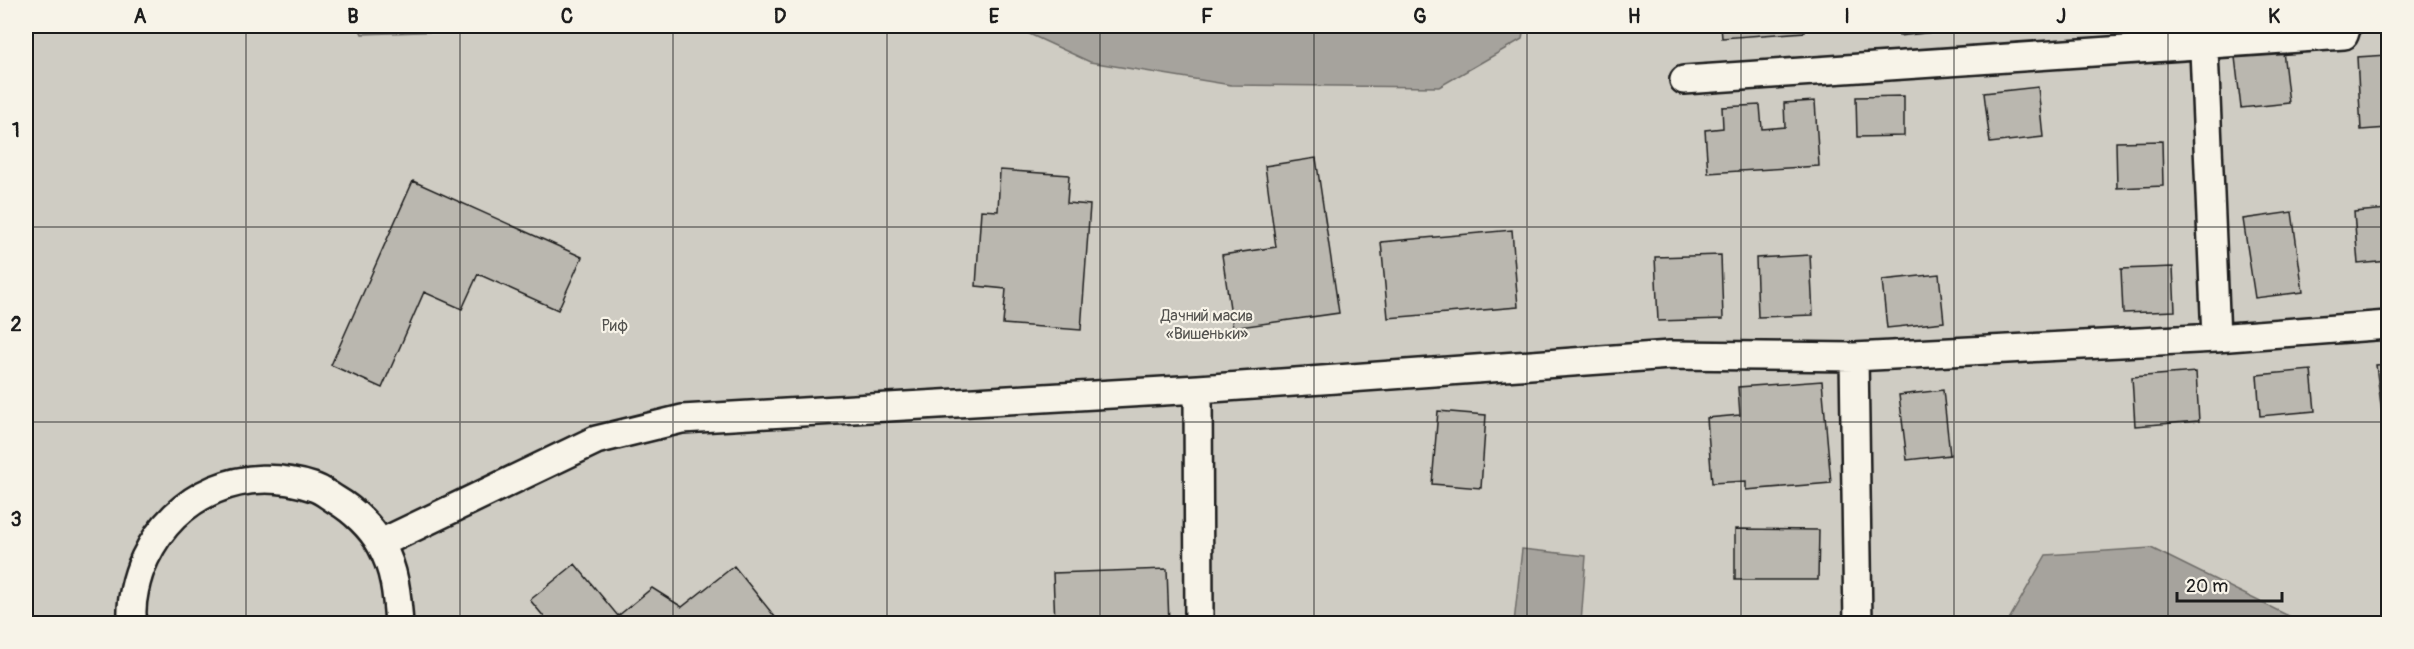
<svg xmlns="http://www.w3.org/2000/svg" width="2414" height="649" font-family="Pangolin,sans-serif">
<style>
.green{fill:#cfccc3;stroke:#767470;stroke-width:1.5}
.water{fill:#a6a39d;stroke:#6f6d69;stroke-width:1.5}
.building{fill:#bab7af;stroke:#1c1c1c;stroke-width:1.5}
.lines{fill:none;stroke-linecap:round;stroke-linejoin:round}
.minor-casing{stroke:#1c1c1c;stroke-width:32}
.minor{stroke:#f7f3e8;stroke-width:27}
.grid{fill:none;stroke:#1c1c1c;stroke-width:1.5;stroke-opacity:0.55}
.labels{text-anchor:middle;stroke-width:4.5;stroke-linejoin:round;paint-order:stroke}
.park-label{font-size:16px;fill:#52514e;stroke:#f7f3e8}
.neatline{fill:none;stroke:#1c1c1c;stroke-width:2}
.grid-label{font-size:20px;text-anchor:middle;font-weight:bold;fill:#1c1c1c}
</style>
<rect width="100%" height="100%" fill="#eeeae0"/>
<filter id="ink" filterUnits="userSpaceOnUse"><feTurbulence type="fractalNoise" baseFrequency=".0167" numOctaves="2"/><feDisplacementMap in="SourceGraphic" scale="12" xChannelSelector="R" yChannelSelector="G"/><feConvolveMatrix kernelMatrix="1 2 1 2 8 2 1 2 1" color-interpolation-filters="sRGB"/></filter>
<g filter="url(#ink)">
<path class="green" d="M 26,26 L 2388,26 L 2388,623 L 26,623 Z"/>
<path class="water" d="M 358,26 L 599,26 L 362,34 Z
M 1012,26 L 1524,26 L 1522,39 L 1439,87 L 1231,85 L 1090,62 Z
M 2151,548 L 2303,623 L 2007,623 L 2046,555 Z
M 1522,549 L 1586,556 L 1581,623 L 1514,623 Z"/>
<path class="building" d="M 1721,26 L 1805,26 L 1805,32 L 1722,38 Z
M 1897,26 L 1988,26 L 1899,36 Z
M 2283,51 L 2289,103 L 2241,108 L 2235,57 Z
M 2388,55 L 2388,128 L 2361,130 L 2357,57 Z
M 2038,87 L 2043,137 L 1990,143 L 1984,93 Z
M 1904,96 L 1904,136 L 1857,137 L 1856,97 Z
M 1815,101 L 1819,166 L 1708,173 L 1705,130 L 1723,128 L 1722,107 L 1760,105 L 1762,129 L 1785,127 L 1784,103 Z
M 2162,141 L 2163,186 L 2117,188 L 2116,142 Z
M 1316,158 L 1339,313 L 1233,328 L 1222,255 L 1276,247 L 1265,166 Z
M 1000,170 L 1069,175 L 1067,203 L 1090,205 L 1081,330 L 1003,324 L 1006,289 L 976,286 L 981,210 L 998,211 Z
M 413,181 L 582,257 L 558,310 L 478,274 L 462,309 L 424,292 L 382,388 L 331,365 Z
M 2388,209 L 2388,261 L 2358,264 L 2354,212 Z
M 2292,212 L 2303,292 L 2255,298 L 2243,219 Z
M 1512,230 L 1518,307 L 1388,318 L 1381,242 Z
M 1721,255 L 1723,319 L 1658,321 L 1655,257 Z
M 1810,255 L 1813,315 L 1758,317 L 1756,258 Z
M 2173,267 L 2175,311 L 2123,313 L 2121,269 Z
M 1939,274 L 1944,322 L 1887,328 L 1882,280 Z
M 2388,364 L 2388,412 L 2382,413 L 2376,365 Z
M 2311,370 L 2315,411 L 2260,416 L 2257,375 Z
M 2196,372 L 2199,421 L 2135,426 L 2132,377 Z
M 1822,381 L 1831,483 L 1746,490 L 1746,481 L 1712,483 L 1707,418 L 1740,415 L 1738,387 Z
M 1943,390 L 1950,455 L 1907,460 L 1899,395 Z
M 1438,411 L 1486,415 L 1481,488 L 1432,484 Z
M 1735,529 L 1819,530 L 1818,580 L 1735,580 Z
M 575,564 L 618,616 L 652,588 L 682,607 L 734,566 L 775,617 L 768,624 L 550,624 L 530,600 Z
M 1167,569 L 1169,624 L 1055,624 L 1053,573 Z"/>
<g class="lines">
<g class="minor-casing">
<path id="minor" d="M 2203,26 L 2216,338
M 1684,80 L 2344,35 L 2347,26
M 1854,357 L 1858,624
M 1198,389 L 1199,624
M 381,543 L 596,440 L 682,419 L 1198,389 L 1670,355 L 1854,357 L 2216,338 L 2388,325
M 133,624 C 129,604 137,575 145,558 C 176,493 244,464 313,487 C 321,489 329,496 336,500 C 353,510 371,527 381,545 C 395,570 397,595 399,624"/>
</g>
<use href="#minor" class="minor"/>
</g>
</g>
<path class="grid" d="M 246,26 L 246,624M 460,26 L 460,624M 673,26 L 673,624M 887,26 L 887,624M 1100,26 L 1100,624M 1314,26 L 1314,624M 1527,26 L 1527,624M 1741,26 L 1741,624M 1954,26 L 1954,624M 2168,26 L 2168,624M 26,227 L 2388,227M 26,422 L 2388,422"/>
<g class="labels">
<g class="park-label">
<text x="1207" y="321">Дачний масив<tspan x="1207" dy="18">«Вишеньки»</tspan></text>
<text x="615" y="331">Риф</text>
</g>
</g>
<rect width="2414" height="649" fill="none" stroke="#f7f3e8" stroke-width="66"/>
<path d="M2177 592v9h105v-9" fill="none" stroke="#1c1c1c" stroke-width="3"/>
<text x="2186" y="592" font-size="18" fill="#1c1c1c" stroke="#f7f3e8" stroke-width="4.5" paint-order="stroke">20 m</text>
<rect x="33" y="33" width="2348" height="583" class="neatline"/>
<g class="grid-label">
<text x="140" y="23">A</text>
<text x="353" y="23">B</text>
<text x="567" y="23">C</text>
<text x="780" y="23">D</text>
<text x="994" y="23">E</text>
<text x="1207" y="23">F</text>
<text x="1420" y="23">G</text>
<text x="1634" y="23">H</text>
<text x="1847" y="23">I</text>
<text x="2061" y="23">J</text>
<text x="2274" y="23">K</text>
<text x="16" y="137">1</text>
<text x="16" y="331">2</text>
<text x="16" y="526">3</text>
</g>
</svg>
